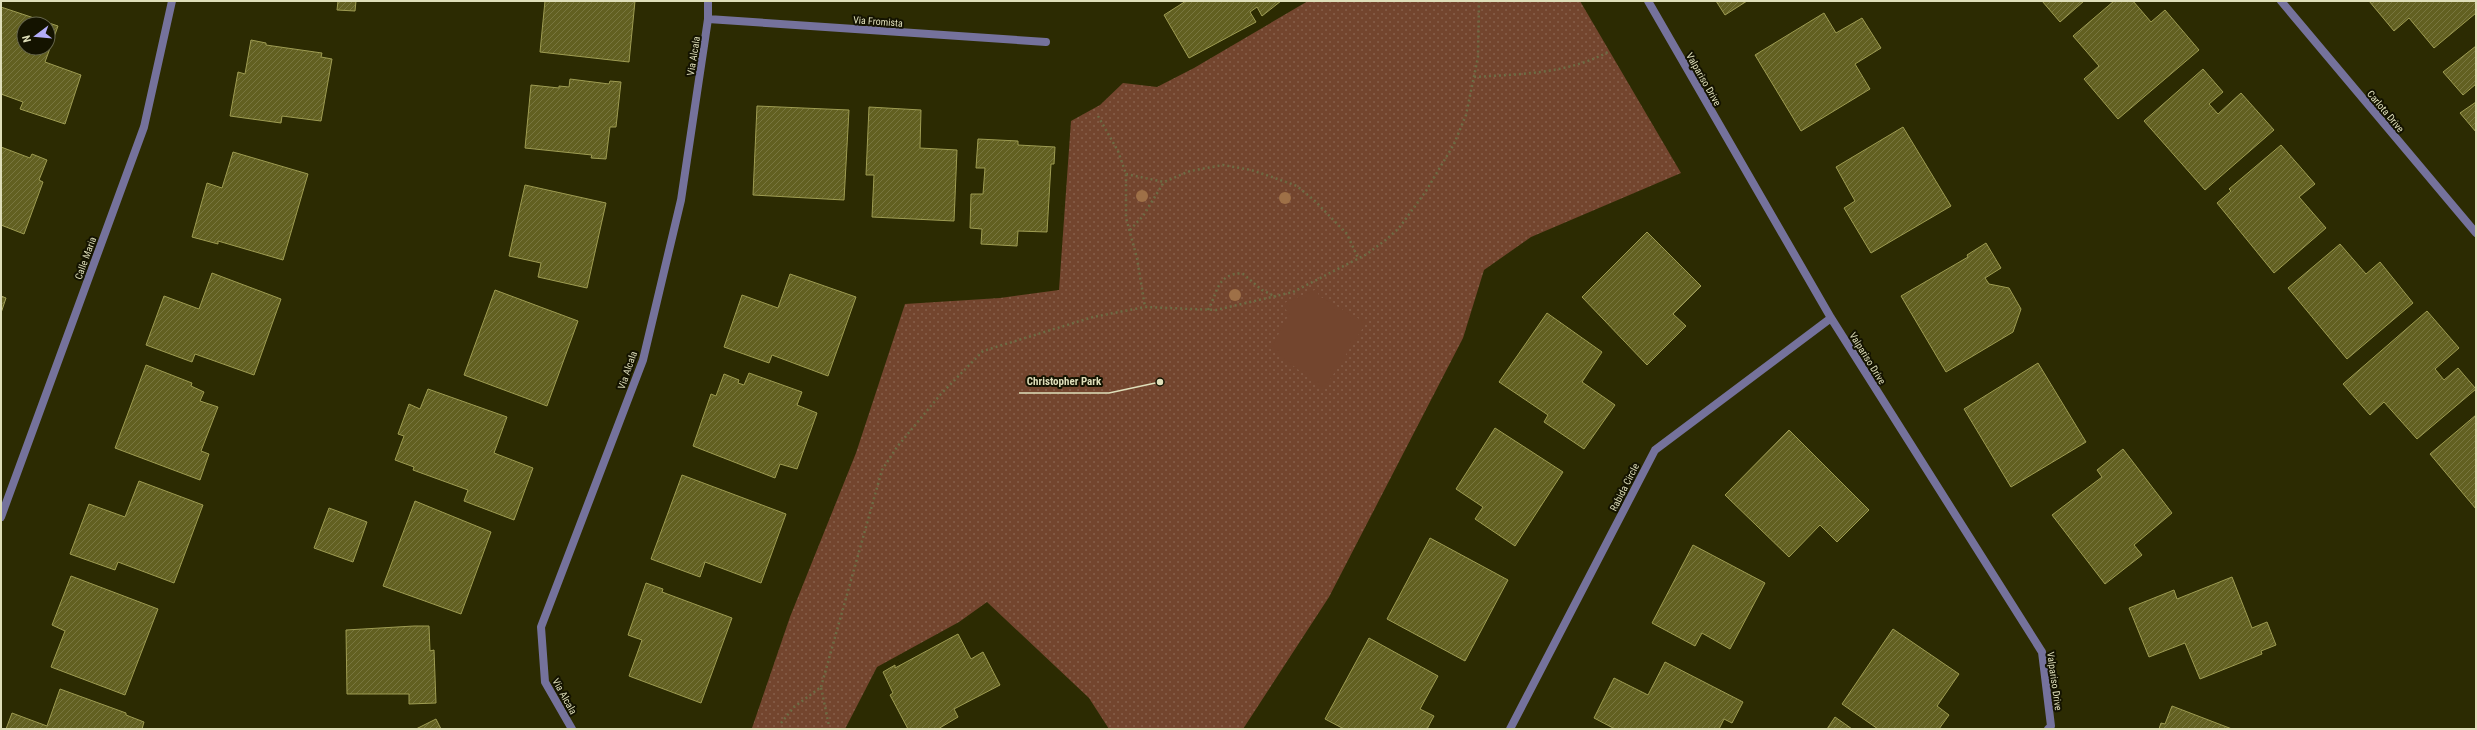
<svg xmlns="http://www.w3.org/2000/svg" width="2477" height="730" font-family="'Roboto Condensed',sans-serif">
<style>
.park{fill:url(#park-dots)}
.garden{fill:#73452e}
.building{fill:url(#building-hatch);stroke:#9e9c52;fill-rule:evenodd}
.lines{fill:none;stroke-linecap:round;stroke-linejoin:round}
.path{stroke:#6d6c44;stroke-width:2.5;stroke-dasharray:2 3;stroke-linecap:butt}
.minor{stroke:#75729c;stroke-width:8}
.tree{fill:#9e7047}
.labels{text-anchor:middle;stroke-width:4;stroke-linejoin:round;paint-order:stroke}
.street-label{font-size:10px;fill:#dfdfba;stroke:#141300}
.leader{fill:none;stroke:#dfdfba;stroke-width:1.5}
.callout-dot{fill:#dfdfba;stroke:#141300;stroke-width:1.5}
.callout-label{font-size:11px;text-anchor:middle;font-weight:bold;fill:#dfdfba;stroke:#141300;stroke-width:4;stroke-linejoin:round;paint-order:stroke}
</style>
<defs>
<pattern id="park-dots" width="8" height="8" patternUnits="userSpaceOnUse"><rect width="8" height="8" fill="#73452e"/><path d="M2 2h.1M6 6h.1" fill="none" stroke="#865f4a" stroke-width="1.8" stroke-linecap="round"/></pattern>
<pattern id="building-hatch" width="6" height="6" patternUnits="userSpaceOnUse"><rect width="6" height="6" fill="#626021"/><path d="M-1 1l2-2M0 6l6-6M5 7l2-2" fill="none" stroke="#78763f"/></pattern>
</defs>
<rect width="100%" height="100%" fill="#2c2b02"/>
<path class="park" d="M 1308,1 L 1580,1 L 1681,173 L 1531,237 L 1484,270 L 1463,338 L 1329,597 L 1243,729 L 1109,729 L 1089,698 L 987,602 L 959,622 L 877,667 L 845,729 L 752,728 L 790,617 L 856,453 L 905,304 L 1000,298 L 1059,290 L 1071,121 L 1100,105 L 1123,83 L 1157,87 L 1194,68 Z"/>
<path class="garden" d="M 1317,289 L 1319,296 L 1366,323 L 1324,389 L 1271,349 L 1289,314 L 1282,304 Z"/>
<path class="building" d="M 338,1 L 356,1 L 355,11 L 337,10 Z
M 545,1 L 635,1 L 629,62 L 540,52 Z
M 1186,1 L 1281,1 L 1262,16 L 1257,7 L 1250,12 L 1256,22 L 1189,58 L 1164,15 Z
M 1716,1 L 1747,1 L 1725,15 Z
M 2042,1 L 2084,1 L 2060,22 Z
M 2114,1 L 2133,1 L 2151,22 L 2165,10 L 2199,50 L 2118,119 L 2084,79 L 2099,66 L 2073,36 Z
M 2369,1 L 2476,1 L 2476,13 L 2434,48 L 2409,18 L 2394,31 Z
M 1,7 L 58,26 L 45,62 L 81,75 L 65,124 L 20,109 L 23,102 L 1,94 ZM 24,24 L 48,24 L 48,48 L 24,48 Z
M 1824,13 L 1836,33 L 1862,18 L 1881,48 L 1855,64 L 1870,89 L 1801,131 L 1755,55 Z
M 251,40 L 266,43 L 266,45 L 322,53 L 321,57 L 332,59 L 321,121 L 282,116 L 281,123 L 230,116 L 238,72 L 245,74 Z
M 2476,46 L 2476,84 L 2463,95 L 2443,72 Z
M 2203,69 L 2223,92 L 2209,104 L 2218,114 L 2241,93 L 2274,130 L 2205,190 L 2144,121 Z
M 570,79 L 609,84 L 610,81 L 621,82 L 616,127 L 610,127 L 606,159 L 591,158 L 592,155 L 525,148 L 531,85 L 559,88 L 559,86 L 569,87 Z
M 2476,102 L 2476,132 L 2460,113 Z
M 757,106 L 849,110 L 844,200 L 753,195 Z
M 869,107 L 921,110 L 920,148 L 957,150 L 954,221 L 872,217 L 874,175 L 866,175 Z
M 1903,127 L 1951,206 L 1871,253 L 1844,208 L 1855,201 L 1836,167 Z
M 978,139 L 1018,141 L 1018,145 L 1055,147 L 1054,164 L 1051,164 L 1047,232 L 1018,231 L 1017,246 L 981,244 L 982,229 L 970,228 L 971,194 L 983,194 L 985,168 L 976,168 Z
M 2281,145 L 2315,184 L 2299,197 L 2326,228 L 2274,273 L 2217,203 L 2231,191 L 2229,189 Z
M 1,147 L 30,158 L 32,154 L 47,160 L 39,180 L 43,182 L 24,234 L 1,225 Z
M 233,152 L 308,174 L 283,260 L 218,241 L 218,244 L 192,237 L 207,183 L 222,188 Z
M 525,185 L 606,203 L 587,288 L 538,277 L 541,263 L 509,256 Z
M 1647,232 L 1701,286 L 1673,314 L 1686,326 L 1647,365 L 1582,297 Z
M 1986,243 L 2001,268 L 1985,278 L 1989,284 L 2009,288 L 2021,309 L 2013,332 L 1946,372 L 1901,296 L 1968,257 L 1967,255 Z
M 2340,244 L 2366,274 L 2380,262 L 2413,303 L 2347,359 L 2288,288 Z
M 212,273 L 281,299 L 254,375 L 195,354 L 192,362 L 146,345 L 164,296 L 199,309 Z
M 790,274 L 856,297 L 828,376 L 772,355 L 769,363 L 724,347 L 742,295 L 778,308 Z
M 495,290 L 578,321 L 547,406 L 464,375 Z
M 1,296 L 6,298 L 1,313 Z
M 2427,311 L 2459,348 L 2435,369 L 2444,380 L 2458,368 L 2476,389 L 2417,439 L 2384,402 L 2370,415 L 2343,384 Z
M 1547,313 L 1602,352 L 1582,382 L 1615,405 L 1584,449 L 1544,422 L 1548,415 L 1499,382 Z
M 2038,363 L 2086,442 L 2011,487 L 1964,409 Z
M 146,365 L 192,383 L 191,386 L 204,392 L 200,401 L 218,407 L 201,451 L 209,454 L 200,480 L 115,448 Z
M 749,373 L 802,392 L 797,405 L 817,413 L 797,469 L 780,464 L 775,478 L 693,446 L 711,394 L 716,396 L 724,374 L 739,380 L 738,383 L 744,385 Z
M 428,389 L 507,417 L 494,453 L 533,468 L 514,520 L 464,501 L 468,490 L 413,470 L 414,467 L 395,460 L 404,436 L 398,434 L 409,404 L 420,409 Z
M 2476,415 L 2476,509 L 2430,454 Z
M 1495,428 L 1563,472 L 1515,546 L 1475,519 L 1483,507 L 1456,489 Z
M 1789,430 L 1869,510 L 1837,542 L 1820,525 L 1789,557 L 1725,495 Z
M 2123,449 L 2172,513 L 2134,545 L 2142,555 L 2105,584 L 2052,515 L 2102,477 L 2097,470 Z
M 682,475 L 786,514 L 761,583 L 705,562 L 700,577 L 651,559 Z
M 139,481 L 203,505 L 174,583 L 118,562 L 115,570 L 70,554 L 89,504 L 125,517 Z
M 415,501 L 491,532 L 461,614 L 383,586 Z
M 329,508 L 367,522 L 353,562 L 314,548 Z
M 1430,538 L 1508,580 L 1465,661 L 1387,619 Z
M 1693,545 L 1765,583 L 1730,649 L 1702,633 L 1695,646 L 1652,623 Z
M 71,576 L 158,609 L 125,695 L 51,667 L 65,631 L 52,625 Z
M 2232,577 L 2252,628 L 2267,622 L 2276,645 L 2261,651 L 2262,654 L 2200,679 L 2185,643 L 2149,657 L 2129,608 L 2174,590 L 2177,599 Z
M 646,583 L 663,589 L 662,592 L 732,618 L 701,703 L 629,676 L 642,640 L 628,635 Z
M 414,626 L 429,626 L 430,651 L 434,650 L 436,703 L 409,704 L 409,694 L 347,694 L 346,630 Z
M 1893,629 L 1959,674 L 1937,706 L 1949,715 L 1939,729 L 1878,729 L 1842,704 Z
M 958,634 L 971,659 L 983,652 L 1000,685 L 954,709 L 958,717 L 938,729 L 908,729 L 890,695 L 893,693 L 883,672 L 895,665 L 895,668 Z
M 1369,638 L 1438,676 L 1420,709 L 1434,716 L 1427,729 L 1344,729 L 1325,719 Z
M 1665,662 L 1743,702 L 1732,723 L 1724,719 L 1719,729 L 1615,729 L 1594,718 L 1614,678 L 1648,695 Z
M 60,689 L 126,713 L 126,715 L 144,722 L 142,729 L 6,729 L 12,713 L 47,726 Z
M 2172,706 L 2232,729 L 2159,729 L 2161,723 L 2165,724 Z
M 1835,717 L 1852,729 L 1827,729 Z
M 436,719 L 441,729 L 416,729 Z"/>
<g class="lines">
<path class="path" d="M 1474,77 C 1520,74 1567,74 1608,52
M 1098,116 L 1118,151 L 1126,174 L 1126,218 L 1137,258 L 1145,307 L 1216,310 L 1293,292 L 1367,254 L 1387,239 L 1399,228 L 1426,191 L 1454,144 L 1466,115 L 1478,57 L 1479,1
M 1126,174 L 1164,182 L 1190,171 L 1223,165 L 1251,170 L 1272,177 L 1297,186 L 1315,201 L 1347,234 L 1358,258
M 1130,230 L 1143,216 L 1164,182
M 1208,310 C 1219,290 1216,275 1242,273 L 1262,290 L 1276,297
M 821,687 L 882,470 L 897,447 L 940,395 L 983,351 L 1093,317 L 1145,307
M 781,723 L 794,707 L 821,687 L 829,726"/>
<path class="minor" d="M 1648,1 L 1831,318 L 2042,652 L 2051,726 L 2048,729
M 2281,1 L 2476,233
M 708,19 L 1046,42
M 1,517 L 144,127 L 172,1
M 572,729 L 545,682 L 541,627 L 643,360 L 681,200 L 708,19 L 708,1
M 1510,729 L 1655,450 L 1831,318"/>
</g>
<g class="tree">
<circle cx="1142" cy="196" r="6"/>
<circle cx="1285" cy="198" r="6"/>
<circle cx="1235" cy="295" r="6"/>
</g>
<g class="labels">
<g class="street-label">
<text transform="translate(878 21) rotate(4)" y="4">Via Fromista</text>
<text transform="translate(693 56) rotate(-81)" y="4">Via Alcala</text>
<text transform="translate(1704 79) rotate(60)" y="4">Valpariso Drive</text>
<text transform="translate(2386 111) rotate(50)" y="4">Carlota Drive</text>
<text transform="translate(85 258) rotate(-70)" y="4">Calle Maria</text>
<text transform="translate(1868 358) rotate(58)" y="4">Valpariso Drive</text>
<text transform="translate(627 370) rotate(-71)" y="4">Via Alcala</text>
<text transform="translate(1624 487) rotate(-63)" y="4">Rabida Circle</text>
<text transform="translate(2055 681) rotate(82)" y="4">Valpariso Drive</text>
<text transform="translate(565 696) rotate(61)" y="4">Via Alcala</text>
</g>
</g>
<path class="leader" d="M1160 382L1109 393H1019"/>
<circle class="callout-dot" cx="1160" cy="382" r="4"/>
<g class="callout-label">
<text x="1064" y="385">Christopher Park</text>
</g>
<rect width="2477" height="730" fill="none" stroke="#dfdfba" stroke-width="4"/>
<g transform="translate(36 36) rotate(254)"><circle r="19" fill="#141300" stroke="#65654a"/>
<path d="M0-3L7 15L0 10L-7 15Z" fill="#b3adf9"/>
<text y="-6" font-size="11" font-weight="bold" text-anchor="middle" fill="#dfdfba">N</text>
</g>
</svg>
